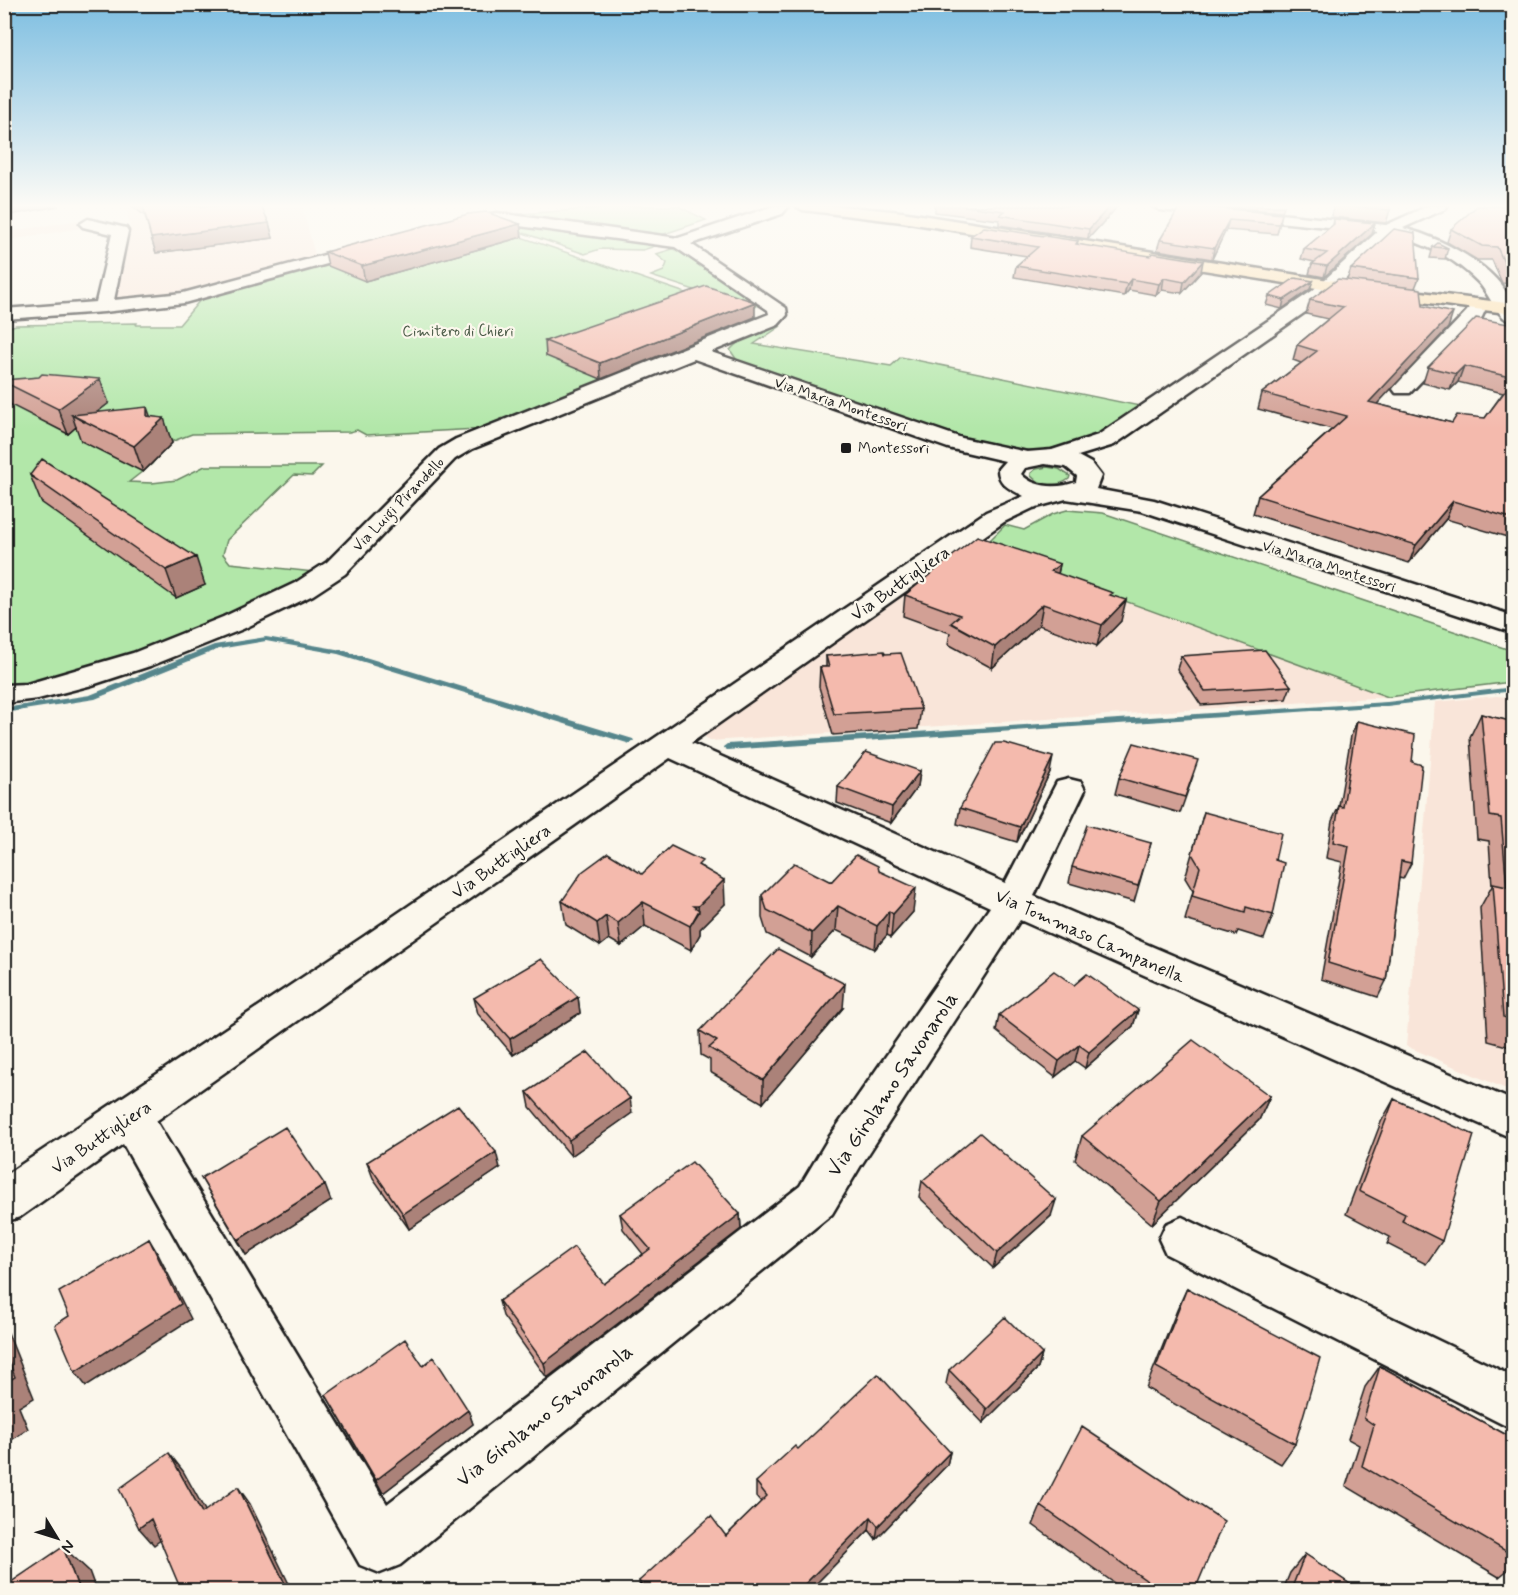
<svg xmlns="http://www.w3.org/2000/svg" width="1518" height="1595" font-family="Mynerve,sans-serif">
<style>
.built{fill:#f9e5d9}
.green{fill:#b2e7a9;stroke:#678262;stroke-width:1.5}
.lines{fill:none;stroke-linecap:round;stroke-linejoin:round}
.stream{fill:#56868c;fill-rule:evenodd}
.minor-casing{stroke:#1c1c1c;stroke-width:5}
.primary-casing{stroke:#1c1c1c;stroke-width:5}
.minor{fill:#fbf7ec;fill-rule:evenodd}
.primary{fill:#fbddab;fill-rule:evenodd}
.wall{fill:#d2a095;stroke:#1c1c1c;stroke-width:1.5}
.shaded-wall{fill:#ab8279;stroke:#1c1c1c;stroke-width:1.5}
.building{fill:#f4baad;stroke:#1c1c1c;stroke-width:1.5}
.poi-dot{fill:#1c1c1c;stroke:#fbf7ec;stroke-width:2}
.labels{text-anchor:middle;stroke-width:4.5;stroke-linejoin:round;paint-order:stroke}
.far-park-label{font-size:15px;fill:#495946;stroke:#fbf7ec}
.far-street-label{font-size:15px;fill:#1c1c1c;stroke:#fbf7ec}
.far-poi-label{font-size:15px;fill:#1c1c1c;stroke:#fbf7ec;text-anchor:start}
.street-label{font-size:18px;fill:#1c1c1c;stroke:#fbf7ec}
.near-street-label{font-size:21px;fill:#1c1c1c;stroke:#fbf7ec}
</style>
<rect width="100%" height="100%" fill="#fbf7ec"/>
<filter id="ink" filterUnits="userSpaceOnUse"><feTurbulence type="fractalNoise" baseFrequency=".0167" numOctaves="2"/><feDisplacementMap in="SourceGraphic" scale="12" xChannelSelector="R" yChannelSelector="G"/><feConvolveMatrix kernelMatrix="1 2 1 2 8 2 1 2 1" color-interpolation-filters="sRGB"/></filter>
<g filter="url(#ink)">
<path class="built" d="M 119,206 L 302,206 L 316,259 L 189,294 L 116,301 L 130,227 L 127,212 Z
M 79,220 L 81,228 L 5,241 L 4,224 L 13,231 Z
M 961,554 L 996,554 L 1388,697 L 710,741 L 703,735 Z
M 1496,696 L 1513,697 L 1513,1092 L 1406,1046 L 1435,702 Z"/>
<path class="green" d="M 629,206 L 678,206 L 706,220 L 655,237 L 506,215 Z
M 477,222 L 762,319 L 478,429 L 366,435 L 357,430 L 349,432 L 192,434 L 168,443 L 152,464 L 129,482 L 152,483 L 177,480 L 205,466 L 322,466 L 312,476 L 294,475 L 227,540 L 223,554 L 230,563 L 314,572 L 296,586 L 116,663 L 5,691 L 5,328 L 16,325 L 137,323 L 136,325 L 179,325 L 201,299 Z
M 514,222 L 664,243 L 643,250 L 600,249 L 585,254 L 500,225 Z
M 676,248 L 746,292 L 741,293 L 758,305 L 753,309 L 651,276 L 664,271 L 667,263 L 656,254 Z
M 781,326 L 754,344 L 891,366 L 901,357 L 1140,406 L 1089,440 L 1039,451 L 1006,448 L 966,438 L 739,363 L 730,350 C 742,336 763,330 781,326 Z
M 1047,467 L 1059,469 L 1070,476 L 1069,479 C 1058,487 1041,486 1031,476 L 1031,473 L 1036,469 Z
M 1067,510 L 1103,513 L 1513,651 L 1513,677 L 1503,683 L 1388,697 L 996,554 L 987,543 L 1005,525 L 1024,530 L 1053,514 Z"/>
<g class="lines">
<path class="stream" d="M 266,637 L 342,650 L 633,739 L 634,741 L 630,744 L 627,743 L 338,654 L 266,641 L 219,649 L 95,699 L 4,713 L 4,708 L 90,695 L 214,645 Z
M 1514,687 L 1514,691 L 1387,706 L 727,750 L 723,747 L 727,744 L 1387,702 Z"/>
<g class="minor-casing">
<path id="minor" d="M 774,206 L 789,206 L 782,214 L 691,244 L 786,308 L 787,315 L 778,325 L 711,352 L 962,438 L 1027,452 L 1052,450 L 1098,435 L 1312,291 L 1377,232 L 1160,210 L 1153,206 L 1203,206 L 1386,225 L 1428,206 L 1447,206 L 1445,209 L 1403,228 C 1441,238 1497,265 1513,305 C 1515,310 1514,318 1514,323 C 1497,319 1489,293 1478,282 C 1455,258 1424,243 1392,235 L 1324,299 L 1114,445 L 1078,456 L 1091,463 L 1101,476 L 1096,489 L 1154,500 L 1514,616 L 1514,633 L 1142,511 L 1066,499 L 1033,508 L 1004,522 L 691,743 L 1005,883 L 1057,782 L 1069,779 L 1081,782 L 1085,790 L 1034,896 L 1514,1101 L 1514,1139 L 1020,920 L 860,1167 L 832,1214 L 400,1565 L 380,1573 L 360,1565 L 123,1144 L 20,1217 L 4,1222 L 4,1176 L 363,937 L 986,512 L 1024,496 C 1012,490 998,485 998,469 L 1005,461 L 948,448 L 694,359 L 472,449 L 455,459 L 345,574 L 313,595 L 243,629 L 153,665 L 92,685 L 38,699 L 4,703 L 4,685 L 27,684 L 133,653 L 223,617 L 295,583 L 327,562 L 439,449 L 456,439 L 769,314 L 768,310 L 675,247 L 497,223 L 462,227 L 454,222 L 457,219 L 497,213 L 678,238 ZM 1045,464 L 1066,467 L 1077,476 L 1076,482 C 1058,489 1034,488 1021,474 L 1025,468 ZM 670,758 L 990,907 L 828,1139 L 800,1186 L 387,1504 L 156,1121 Z
M 88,219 L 126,228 L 128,231 L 114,300 L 183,293 L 369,243 L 377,248 L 375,251 L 184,303 L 104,312 L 4,319 L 4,309 L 96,302 L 112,234 L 83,227 L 80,224 Z
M 1478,301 L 1484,302 L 1487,306 L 1482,317 L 1410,393 L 1396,393 L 1393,389 L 1396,385 L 1467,311 L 1472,302 Z
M 1182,1217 L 1514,1377 L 1514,1430 L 1166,1254 L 1159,1239 L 1166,1224 Z"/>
</g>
<g class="primary-casing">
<path id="primary" d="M 796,206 L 841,206 L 902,212 L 1329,280 L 1514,304 L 1514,314 L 1329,290 L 902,222 L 803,210 Z"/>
</g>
<use href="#minor" class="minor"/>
<use href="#primary" class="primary"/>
</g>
<path class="wall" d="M 132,206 L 261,206 L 269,223 L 273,238 L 156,253 L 145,216 Z
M 933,206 L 1118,206 L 1088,239 L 999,225 L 999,220 L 935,212 L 935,206 Z
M 1180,206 L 1282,214 L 1277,234 L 1226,230 L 1212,259 L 1157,250 L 1160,240 Z
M 1222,206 L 1284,206 L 1282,212 Z
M 1333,206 L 1389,206 L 1390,210 L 1386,223 L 1332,217 Z
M 1514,206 L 1514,284 L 1502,283 L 1492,260 L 1477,260 L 1447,242 L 1451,229 Z
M 1334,219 L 1375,223 L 1372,234 L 1324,277 L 1309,274 L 1312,264 L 1314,262 L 1301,259 L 1304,249 L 1333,225 Z
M 520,224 L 522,237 L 365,281 L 328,266 L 325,252 Z
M 971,236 L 1078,241 L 1077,244 L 1201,272 L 1182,293 L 1162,290 L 1156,295 L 1129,290 L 1124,296 L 1014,277 L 1016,266 L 1027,256 L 970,247 Z
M 1433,247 L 1448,248 L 1445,259 L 1430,258 Z
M 1351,269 L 1419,278 L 1415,288 L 1423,306 L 1448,328 L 1377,404 L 1452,423 L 1485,418 L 1503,393 L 1458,382 L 1450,390 L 1423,383 L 1428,367 L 1514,325 L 1514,539 L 1446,519 L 1409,563 L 1253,514 L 1258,496 L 1332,429 L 1258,409 L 1262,393 L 1301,363 L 1293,360 L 1297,345 L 1328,319 L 1306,314 L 1310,300 L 1347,280 Z
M 1310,289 L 1282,309 L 1266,305 L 1269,296 Z
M 755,317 L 601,379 L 546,356 L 545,341 Z
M 4,380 L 109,403 L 96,413 L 172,443 L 143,472 L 81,441 L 76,427 L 68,434 L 11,405 L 4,389 Z
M 30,475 L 205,585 L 176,598 L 41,502 Z
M 1060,564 L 1058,574 L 1112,596 L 1121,621 L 1097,646 L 1039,625 L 992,668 L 948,644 L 950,633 L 903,616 L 905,595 Z
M 885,654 L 921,709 L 918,729 L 833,735 L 819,687 L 820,667 L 826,667 L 826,656 Z
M 1181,656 L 1291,686 L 1286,699 L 1201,705 L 1177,669 Z
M 1481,714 L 1514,722 L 1514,1048 L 1488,1041 L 1480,908 L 1492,886 L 1489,841 L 1477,839 L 1470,737 Z
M 1357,721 L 1412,762 L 1411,863 L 1403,879 L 1399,878 L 1386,981 L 1378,997 L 1321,979 L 1342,862 L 1326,858 L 1332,821 L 1339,806 L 1351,736 Z
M 920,771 L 918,786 L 891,823 L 837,803 L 838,787 Z
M 1050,772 L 1017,842 L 957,824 L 960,808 Z
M 1193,776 L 1180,813 L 1115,794 L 1119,778 Z
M 1204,812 L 1275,860 L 1273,915 L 1264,939 L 1238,931 L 1236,935 L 1185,920 L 1193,891 L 1185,878 Z
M 1151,843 L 1134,902 L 1069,883 L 1072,867 Z
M 702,867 L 725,904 L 700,929 L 700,934 L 691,950 L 645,926 L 621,946 L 609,939 L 600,946 L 566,925 L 562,901 L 642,874 Z
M 879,871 L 913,912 L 891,937 L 887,935 L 875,949 L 836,930 L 811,957 L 767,934 L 762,918 L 762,895 Z
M 1074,985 L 1138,1010 L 1133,1026 L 1085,1068 L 1075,1061 L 1055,1077 L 996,1031 L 999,1015 Z
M 578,997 L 580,1013 L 513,1055 L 478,1014 L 474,998 Z
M 843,1008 L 763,1103 L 710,1072 L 710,1060 L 701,1055 L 700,1031 Z
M 527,1092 L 632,1113 L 571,1156 L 530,1107 Z
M 1270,1096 L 1259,1120 L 1152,1224 L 1075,1160 L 1082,1136 Z
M 1394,1099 L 1442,1241 L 1426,1264 L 1387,1244 L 1390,1237 L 1346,1214 L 1381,1122 Z
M 367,1162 L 500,1168 L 409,1229 L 373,1178 Z
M 201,1178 L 331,1201 L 246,1255 Z
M 922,1181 L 1051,1216 L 993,1268 L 919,1197 Z
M 620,1214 L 740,1214 L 741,1229 L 547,1378 L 503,1316 L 499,1301 L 604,1284 L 643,1254 L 623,1229 Z
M 1187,1288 L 1295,1444 L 1281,1464 L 1146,1388 L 1177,1310 Z
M 1042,1354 L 1038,1368 L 983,1423 L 946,1384 L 949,1370 Z
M 423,1366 L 468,1410 L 473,1424 L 383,1493 L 326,1395 Z
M 1380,1366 L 1514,1439 L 1514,1565 L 1499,1577 L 1346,1486 L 1359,1445 L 1348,1439 L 1365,1387 Z
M 798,1449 L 950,1452 L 947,1465 L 876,1539 L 869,1530 L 810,1590 L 640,1590 L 639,1581 L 726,1536 L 761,1502 L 756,1496 L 756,1482 Z
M 1041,1506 L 1195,1590 L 1124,1590 L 1033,1525 Z
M 1305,1554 L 1359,1590 L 1283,1590 L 1290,1573 Z"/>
<path class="shaded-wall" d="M 4,206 L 59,206 L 4,216 Z
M 1110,206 L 1118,206 L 1088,239 L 1089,229 Z
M 1229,220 L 1226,230 L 1212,259 L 1214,248 Z
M 269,223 L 273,238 L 156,253 L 151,238 Z
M 1375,223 L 1372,234 L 1324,277 L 1327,266 Z
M 520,224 L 522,237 L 365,281 L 362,266 Z
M 1203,261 L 1201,272 L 1182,293 L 1184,282 Z
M 1164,278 L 1162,290 L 1156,295 L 1159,284 Z
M 1131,279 L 1129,290 L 1124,296 L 1127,284 Z
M 1313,281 L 1310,289 L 1282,309 L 1284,300 Z
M 755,302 L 755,317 L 601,379 L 600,363 Z
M 1453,313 L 1448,328 L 1364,418 L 1369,402 Z
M 1464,366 L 1458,382 L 1450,390 L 1456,374 Z
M 100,379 L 109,403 L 84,422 L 72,415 L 76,427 L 68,434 L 58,409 Z
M 147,407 L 154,427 L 164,418 L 172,443 L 143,472 L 134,446 L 147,416 Z
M 1453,501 L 1446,519 L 1409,563 L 1416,545 Z
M 196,557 L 205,585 L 176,598 L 166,570 Z
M 1060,564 L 1056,584 L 1051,571 Z
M 1126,600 L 1121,621 L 1097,646 L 1102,625 Z
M 1043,604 L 1039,625 L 992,668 L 995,647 Z
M 1053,757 L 1050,772 L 1017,842 L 1020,827 Z
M 920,771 L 918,786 L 891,823 L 892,807 Z
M 724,880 L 725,904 L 700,929 L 700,934 L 691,950 L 690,926 L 699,912 L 698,906 Z
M 916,888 L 913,912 L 891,937 L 893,914 Z
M 643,902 L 645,926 L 621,946 L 618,923 Z
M 838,906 L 836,930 L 811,957 L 812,933 Z
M 889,911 L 887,935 L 875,949 L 877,926 Z
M 606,916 L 609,939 L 600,946 L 597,923 Z
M 845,984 L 843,1008 L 763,1103 L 763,1080 Z
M 578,997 L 580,1013 L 513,1055 L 510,1039 Z
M 1138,1010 L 1133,1026 L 1085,1068 L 1089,1052 Z
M 1079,1045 L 1075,1061 L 1055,1077 L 1059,1061 Z
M 1270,1096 L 1259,1120 L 1152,1224 L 1161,1201 Z
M 630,1098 L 632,1113 L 571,1156 L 569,1140 Z
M 496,1152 L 500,1168 L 409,1229 L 403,1214 Z
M 325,1185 L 331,1201 L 246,1255 L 238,1240 Z
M 1056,1200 L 1051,1216 L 993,1268 L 997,1253 Z
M 740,1214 L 741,1229 L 547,1378 L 544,1363 Z
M 149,1239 L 158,1254 L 191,1319 L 86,1386 L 75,1372 Z
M 4,1329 L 8,1333 L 34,1398 L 19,1407 L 28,1429 L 4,1445 Z
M 1042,1354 L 1038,1368 L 983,1423 L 987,1409 Z
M 468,1410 L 473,1424 L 383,1493 L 376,1480 Z
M 950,1452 L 947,1465 L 876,1539 L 878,1526 Z
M 169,1453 L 183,1471 L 216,1530 L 202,1513 Z
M 238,1487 L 250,1504 L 292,1590 L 288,1590 Z
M 871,1517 L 869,1530 L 810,1590 L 799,1590 Z
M 151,1519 L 166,1536 L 154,1545 L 139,1528 Z
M 63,1547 L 89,1571 L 96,1590 L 79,1590 Z"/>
<path class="building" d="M 143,206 L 261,206 L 269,223 L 151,238 Z
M 964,206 L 1110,206 L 1089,229 L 1000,215 L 1005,211 Z
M 1180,206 L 1197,206 L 1282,214 L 1279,224 L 1229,220 L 1214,248 L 1160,240 Z
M 1350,206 L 1389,206 L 1390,210 Z
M 1477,206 L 1514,206 L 1514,269 L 1507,269 L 1497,247 L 1482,246 L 1451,229 Z
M 486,212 L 520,224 L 362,266 L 325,252 L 468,214 Z
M 1334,219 L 1375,223 L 1327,266 L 1312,264 L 1327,253 L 1304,249 L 1334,224 Z
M 984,227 L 1078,241 L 1076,244 L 1150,256 L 1152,253 L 1203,261 L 1184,282 L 1164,278 L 1159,284 L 1131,279 L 1127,284 L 1016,266 L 1038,247 L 971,236 Z
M 1394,229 L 1415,233 L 1419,278 L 1351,269 Z
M 1438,243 L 1448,248 L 1433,247 Z
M 1295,278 L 1313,281 L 1284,300 L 1269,296 Z
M 1338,279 L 1421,289 L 1423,306 L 1453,313 L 1369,402 L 1452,423 L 1457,415 L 1485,418 L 1514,379 L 1514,519 L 1453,501 L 1416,545 L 1258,496 L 1347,416 L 1262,393 L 1317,351 L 1297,345 L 1343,307 L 1310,300 Z
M 706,286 L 755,302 L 600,363 L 545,341 Z
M 1476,318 L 1514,325 L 1514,378 L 1464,366 L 1456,374 L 1428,367 Z
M 42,374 L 100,379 L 58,409 L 4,382 L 4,380 L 39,377 Z
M 147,407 L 147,416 L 164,418 L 134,446 L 72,415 Z
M 42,459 L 196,557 L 166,570 L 30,475 Z
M 977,536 L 1060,564 L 1051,571 L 1113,593 L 1110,595 L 1126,600 L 1102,625 L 1043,604 L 995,647 L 951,623 L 960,615 L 905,595 Z
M 1265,650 L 1291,686 L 1205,691 L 1181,656 Z
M 884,651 L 885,654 L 901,653 L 921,709 L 834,714 L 820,667 L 829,667 L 826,656 Z
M 1481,714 L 1514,722 L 1514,1020 L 1503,1017 L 1493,884 L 1507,887 L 1501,818 L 1490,816 Z
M 1357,721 L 1415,735 L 1412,762 L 1422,765 L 1411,863 L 1401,861 L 1386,981 L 1328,963 L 1349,846 L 1333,842 L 1339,806 L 1343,807 Z
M 995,743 L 1004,743 L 1053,757 L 1020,827 L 960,808 Z
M 1134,743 L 1198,760 L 1185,797 L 1119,778 Z
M 866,752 L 920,771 L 892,807 L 838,787 Z
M 1204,812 L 1281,833 L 1275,860 L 1284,863 L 1273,915 L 1246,907 L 1245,912 L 1192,896 L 1200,867 L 1192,854 Z
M 1087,825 L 1151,843 L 1138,886 L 1072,867 Z
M 671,846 L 702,861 L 698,865 L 724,880 L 698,906 L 693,906 L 699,910 L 690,926 L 643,902 L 618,923 L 606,916 L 597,923 L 562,901 L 582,872 L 608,853 L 642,874 Z
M 856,855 L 878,866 L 879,871 L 916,888 L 893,914 L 889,911 L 877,926 L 838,906 L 812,933 L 767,910 L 762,895 L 794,863 L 831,882 Z
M 778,949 L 845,984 L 763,1080 L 709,1048 L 717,1041 L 700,1031 Z
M 541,959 L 578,997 L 510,1039 L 474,998 Z
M 1054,971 L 1074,985 L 1087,974 L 1138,1010 L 1089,1052 L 1079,1045 L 1059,1061 L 999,1015 Z
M 1193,1040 L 1270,1096 L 1161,1201 L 1082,1136 Z
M 588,1052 L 630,1098 L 569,1140 L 527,1092 Z
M 1394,1099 L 1474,1135 L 1442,1241 L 1402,1221 L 1405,1214 L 1359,1191 Z
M 458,1105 L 496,1152 L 403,1214 L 367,1162 Z
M 285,1127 L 325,1185 L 238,1240 L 201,1178 Z
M 980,1133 L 1056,1200 L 997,1253 L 922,1181 Z
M 692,1162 L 740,1214 L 544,1363 L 499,1301 L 574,1247 L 604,1284 L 650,1249 L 620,1214 Z
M 149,1239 L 181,1304 L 75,1372 L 55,1325 L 69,1316 L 59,1292 Z
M 1187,1288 L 1320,1358 L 1295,1444 L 1156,1367 Z
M 1005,1317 L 1042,1354 L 987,1409 L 949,1370 Z
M 405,1339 L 423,1366 L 434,1357 L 468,1410 L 376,1480 L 326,1395 Z
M 4,1350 L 15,1377 L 4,1384 Z
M 1380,1366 L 1514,1439 L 1514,1556 L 1362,1466 L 1374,1425 L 1364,1418 Z
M 878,1374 L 950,1452 L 878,1526 L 871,1517 L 799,1590 L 645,1590 L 639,1581 L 711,1516 L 726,1536 L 767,1496 L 756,1482 L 795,1446 L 798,1449 Z
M 4,1397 L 9,1409 L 4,1411 Z
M 1082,1427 L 1224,1521 L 1195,1590 L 1160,1590 L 1041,1506 Z
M 169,1453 L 202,1513 L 238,1487 L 288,1590 L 181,1590 L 151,1519 L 139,1528 L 119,1489 Z
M 63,1547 L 79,1590 L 4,1590 L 4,1587 Z
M 1305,1554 L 1359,1590 L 1291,1590 Z"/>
</g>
<linearGradient id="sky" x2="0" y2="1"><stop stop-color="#7dbee1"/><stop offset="0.48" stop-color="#fdfbf6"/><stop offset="1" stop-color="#fdfbf6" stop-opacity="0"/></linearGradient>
<rect width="1518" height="429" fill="url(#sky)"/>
<rect class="poi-dot" x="840" y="442" width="12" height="12" rx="3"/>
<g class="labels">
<g class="far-park-label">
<text x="458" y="336">Cimitero di Chieri</text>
</g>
<g class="far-street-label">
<text transform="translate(841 404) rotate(19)" y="5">Via Maria Montessori</text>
<text transform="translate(398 504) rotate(-46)" y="5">Via Luigi Pirandello</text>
<text transform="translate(1329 566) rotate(18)" y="5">Via Maria Montessori</text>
</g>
<g class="far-poi-label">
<text x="858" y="453">Montessori</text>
</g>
<g class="street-label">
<text transform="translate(900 583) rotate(-35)" y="6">Via Buttigliera</text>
<text transform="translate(501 861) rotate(-35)" y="6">Via Buttigliera</text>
<text transform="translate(1090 936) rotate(24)" y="6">Via Tommaso Campanella</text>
<text transform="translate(101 1137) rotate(-34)" y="6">Via Buttigliera</text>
</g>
<g class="near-street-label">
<text transform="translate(892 1084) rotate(-56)" y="7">Via Girolamo Savonarola</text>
<text transform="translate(544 1415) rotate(-38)" y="7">Via Girolamo Savonarola</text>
</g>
</g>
<rect width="1518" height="1595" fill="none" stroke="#fbf7ec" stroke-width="24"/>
<rect x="12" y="12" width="1494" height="1571" fill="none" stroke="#1c1c1c" stroke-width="2" filter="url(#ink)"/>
<g transform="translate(57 1538) rotate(128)" stroke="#fbf7ec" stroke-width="4.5" paint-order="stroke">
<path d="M0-4.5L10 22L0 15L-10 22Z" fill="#1c1c1c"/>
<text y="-9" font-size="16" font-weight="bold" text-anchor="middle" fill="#1c1c1c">N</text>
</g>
</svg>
